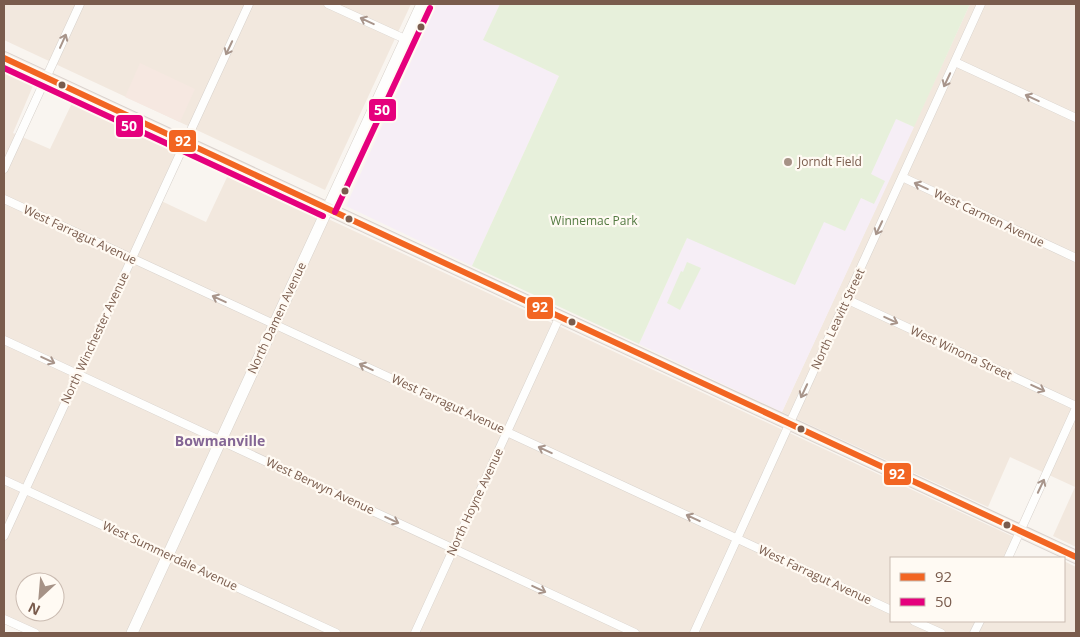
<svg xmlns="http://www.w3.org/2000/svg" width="1080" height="637" font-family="'Open Sans',sans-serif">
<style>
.residential{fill:#f2e8de;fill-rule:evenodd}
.commercial{fill:#f6e8e1}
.education{fill:#f6eef6}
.green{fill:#e7f0db}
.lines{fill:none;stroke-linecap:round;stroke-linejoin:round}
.street-casing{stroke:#d7d1cb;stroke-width:9}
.secondary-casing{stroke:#d9d2cb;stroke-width:12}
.primary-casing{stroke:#dad1cc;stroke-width:14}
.street{stroke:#fefefd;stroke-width:8}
.secondary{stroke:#fefefd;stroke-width:11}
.primary{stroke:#f3eee8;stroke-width:12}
.bus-1-casing{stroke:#fffaf3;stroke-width:10}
.bus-2-casing{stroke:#fffaf3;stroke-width:10}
.bus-1{stroke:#f26522;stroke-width:6}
.bus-2{stroke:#e5007d;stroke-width:6}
.oneway{stroke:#a8958b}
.bus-dot{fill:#7a5c4d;stroke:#fffaf3;stroke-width:2}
.poi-dot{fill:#a69286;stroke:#fffaf3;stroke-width:2}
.labels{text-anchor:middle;stroke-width:4.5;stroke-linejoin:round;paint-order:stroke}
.poi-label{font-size:12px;fill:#7a5c4d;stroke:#fffaf3;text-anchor:start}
.street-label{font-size:12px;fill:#7a5c4d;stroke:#fffaf3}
.park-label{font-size:12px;fill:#537a41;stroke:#fffaf3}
.neighbourhood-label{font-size:14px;font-weight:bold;fill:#846695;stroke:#fffaf3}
.line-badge{stroke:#fffaf3;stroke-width:2}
.badge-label{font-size:14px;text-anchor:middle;font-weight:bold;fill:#fff}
</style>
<rect width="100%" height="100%" fill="#f9f5f0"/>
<path class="residential" d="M 4,4 L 411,4 L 325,190 L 4,40 Z
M 970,4 L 1076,4 L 1076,547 L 1053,536 L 1075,487 L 1010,457 L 988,507 L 782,412 Z
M 4,67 L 35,81 L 13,133 L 50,149 L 73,101 L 180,150 L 157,199 L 206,222 L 229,173 L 1016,538 L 1006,558 L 891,558 L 891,621 L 1064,621 L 1064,561 L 1076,567 L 1076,633 L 33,633 L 4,620 ZM 25,582 L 55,582 L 55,612 L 25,612 Z"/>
<path class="commercial" d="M 140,63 L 195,89 L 180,122 L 125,97 Z"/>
<path class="education" d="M 437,4 L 500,4 L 484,40 L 559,76 L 472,266 L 346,206 Z
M 876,110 L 914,127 L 782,412 L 639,344 L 687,238 Z"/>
<path class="green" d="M 500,4 L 970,4 L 914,127 L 896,119 L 871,174 L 885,181 L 874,204 L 861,198 L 845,231 L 824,222 L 795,285 L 687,238 L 639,344 L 472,266 L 559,76 L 483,40 Z
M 687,262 L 701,268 L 680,310 L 667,303 L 681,271 L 683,272 Z"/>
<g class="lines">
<g class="street-casing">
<path id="street" d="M 328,4 L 405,39
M 955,62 L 1076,118
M 4,169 L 80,4
M 902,177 L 1076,258
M 4,199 L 891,610
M 846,299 L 1076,406
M 4,340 L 635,633
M 4,480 L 336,633
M 4,536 L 249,4
M 1008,558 L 1076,408
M 4,619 L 35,633
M 914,621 L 941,633
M 415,633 L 560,316
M 694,633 L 981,4
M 974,633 L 980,621"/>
</g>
<g class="secondary-casing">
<path id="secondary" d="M 132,633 L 422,4"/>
</g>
<g class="primary-casing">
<path id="primary" d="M 4,58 L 1076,557"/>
</g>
<use href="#street" class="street"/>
<use href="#secondary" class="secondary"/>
<use href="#primary" class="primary"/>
<g class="bus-1-casing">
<path id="bus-1" d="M 4,58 L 1076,557"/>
</g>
<g class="bus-2-casing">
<path id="bus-2" d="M 4,68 L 323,216
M 335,212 L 430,8"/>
</g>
<use href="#bus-1" class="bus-1"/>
<use href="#bus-2" class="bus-2"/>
</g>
<defs><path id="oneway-shaft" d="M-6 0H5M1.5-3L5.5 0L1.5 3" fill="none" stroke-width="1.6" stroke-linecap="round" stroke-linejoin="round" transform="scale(1.25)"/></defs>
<g class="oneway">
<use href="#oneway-shaft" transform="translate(367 21) rotate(-155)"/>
<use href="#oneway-shaft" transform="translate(63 41) rotate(-66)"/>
<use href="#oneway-shaft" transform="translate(229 48) rotate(115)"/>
<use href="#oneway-shaft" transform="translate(947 80) rotate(115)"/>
<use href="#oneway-shaft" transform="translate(1032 98) rotate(-155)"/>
<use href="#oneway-shaft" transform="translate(921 186) rotate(-155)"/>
<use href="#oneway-shaft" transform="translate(879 228) rotate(115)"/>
<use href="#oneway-shaft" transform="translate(219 299) rotate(-155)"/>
<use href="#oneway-shaft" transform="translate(891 320) rotate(25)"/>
<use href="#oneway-shaft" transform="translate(48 360) rotate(25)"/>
<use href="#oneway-shaft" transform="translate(366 367) rotate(-155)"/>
<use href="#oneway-shaft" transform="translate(1038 388) rotate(25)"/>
<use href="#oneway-shaft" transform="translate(804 391) rotate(115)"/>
<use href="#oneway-shaft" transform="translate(545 450) rotate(-155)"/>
<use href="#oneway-shaft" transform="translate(1041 486) rotate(-65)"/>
<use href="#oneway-shaft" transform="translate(693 518) rotate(-155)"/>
<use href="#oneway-shaft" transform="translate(392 520) rotate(25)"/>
<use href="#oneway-shaft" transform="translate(539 589) rotate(25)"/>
</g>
<g class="bus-dot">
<circle cx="421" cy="27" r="4.5"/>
<circle cx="62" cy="85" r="4.5"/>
<circle cx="345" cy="191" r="4.5"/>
<circle cx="349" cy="219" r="4.5"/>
<circle cx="572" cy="322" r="4.5"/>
<circle cx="801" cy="429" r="4.5"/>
<circle cx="1007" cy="525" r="4.5"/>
</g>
<circle class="poi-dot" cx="788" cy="162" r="5"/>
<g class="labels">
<g class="poi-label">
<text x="798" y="166">Jorndt Field</text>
</g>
<g class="street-label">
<text transform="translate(989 218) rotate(25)" y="4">West Carmen Avenue</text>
<text transform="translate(80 235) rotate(25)" y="4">West Farragut Avenue</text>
<text transform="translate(277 318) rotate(-65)" y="4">North Damen Avenue</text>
<text transform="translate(838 319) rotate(-65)" y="4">North Leavitt Street</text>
<text transform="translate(95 338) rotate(-65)" y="4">North Winchester Avenue</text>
<text transform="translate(961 353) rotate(25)" y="4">West Winona Street</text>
<text transform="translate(448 404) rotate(25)" y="4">West Farragut Avenue</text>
<text transform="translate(320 486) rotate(25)" y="4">West Berwyn Avenue</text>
<text transform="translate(475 502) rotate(-65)" y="4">North Hoyne Avenue</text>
<text transform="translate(170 556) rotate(25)" y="4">West Summerdale Avenue</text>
<text transform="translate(815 575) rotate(25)" y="4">West Farragut Avenue</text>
</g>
<g class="park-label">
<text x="594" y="225">Winnemac Park</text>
</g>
<g class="neighbourhood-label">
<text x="220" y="446">Bowmanville</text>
</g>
</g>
<g class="line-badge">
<rect x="368" y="98" width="29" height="24" rx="5" fill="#e5007d"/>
<rect x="115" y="114" width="29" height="24" rx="5" fill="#e5007d"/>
<rect x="168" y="129" width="29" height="24" rx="5" fill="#f26522"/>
<rect x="526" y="296" width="28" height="24" rx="5" fill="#f26522"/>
<rect x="883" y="462" width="29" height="24" rx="5" fill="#f26522"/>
</g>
<g class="badge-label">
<text x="382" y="115">50</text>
<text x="129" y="131">50</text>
<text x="183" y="146">92</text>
<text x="540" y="312">92</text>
<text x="897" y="479">92</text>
</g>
<rect width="1080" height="637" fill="none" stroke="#7a5c4d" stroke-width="10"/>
<rect x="890" y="557" width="175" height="65" fill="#fffaf3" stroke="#cabbb1"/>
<rect x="900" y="573" width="25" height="8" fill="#f26522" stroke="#cabbb1"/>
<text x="935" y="582" font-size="15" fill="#7a5c4d">92</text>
<rect x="900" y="598" width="25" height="8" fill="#e5007d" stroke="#cabbb1"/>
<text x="935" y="607" font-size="15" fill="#7a5c4d">50</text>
<g transform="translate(40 597) rotate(206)"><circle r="24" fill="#fffaf3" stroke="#cabbb1"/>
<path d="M0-4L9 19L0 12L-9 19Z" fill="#a69286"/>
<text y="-8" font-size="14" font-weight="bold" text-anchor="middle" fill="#7a5c4d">N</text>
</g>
</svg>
